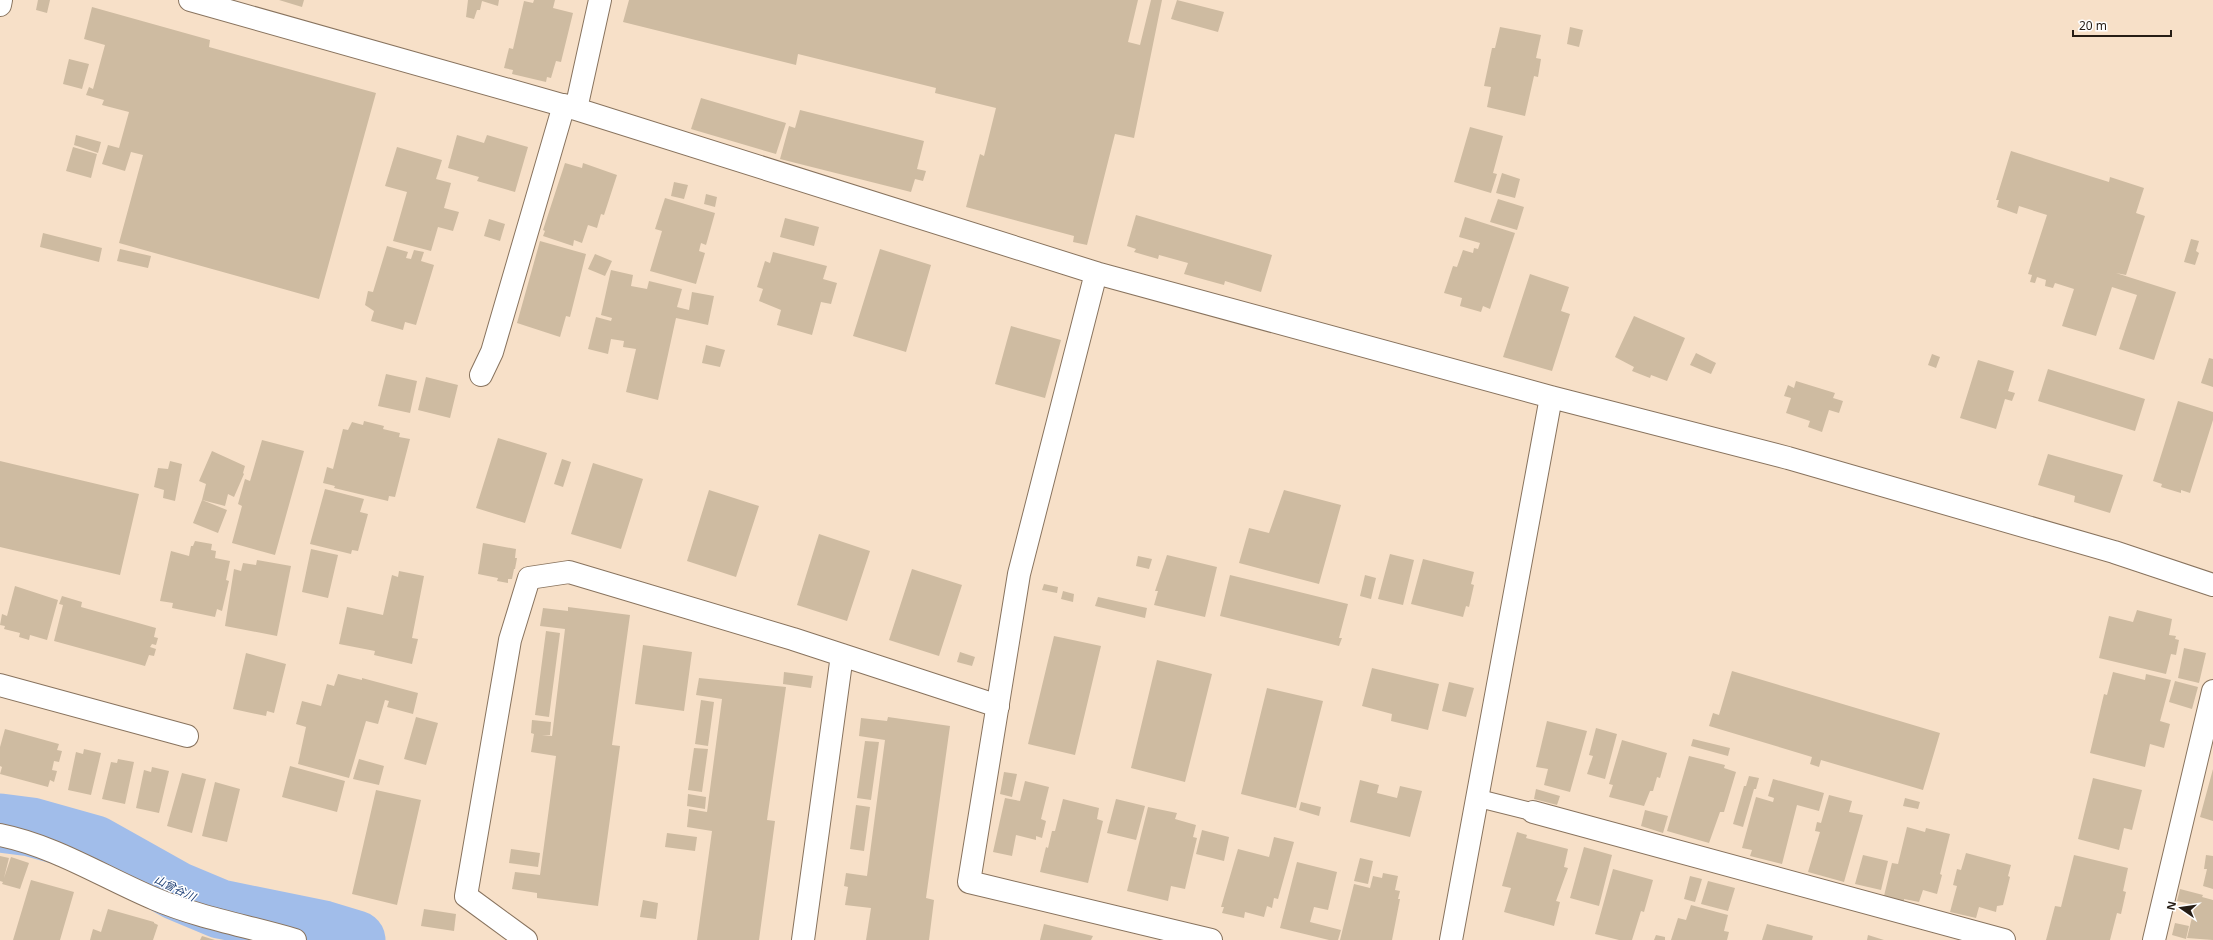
<svg xmlns="http://www.w3.org/2000/svg" width="2213" height="940" font-family="'Noto Sans','Noto Sans JP',sans-serif">
<style>
.lines{fill:none;stroke-linecap:round;stroke-linejoin:round}
.river{stroke:#a1bdea;stroke-width:59}
.building{fill:#cebba1}
.service-casing{stroke:#88735e;stroke-width:19}
.minor-casing{stroke:#88735e;stroke-width:24}
.tertiary-casing{stroke:#88735e;stroke-width:24}
.service{stroke:#fff;stroke-width:17}
.minor{stroke:#fff;stroke-width:22}
.tertiary{stroke:#fff;stroke-width:22}
.labels{text-anchor:middle;stroke-width:3;stroke-linejoin:round;paint-order:stroke}
.water-label{font-size:11px;font-style:italic;fill:#1c3e75;stroke:#fff}
</style>
<rect width="100%" height="100%" fill="#f7e0c8"/>
<g class="lines">
<path class="river" d="M 0,823 L 31,827 L 95,845 L 177,891 L 220,909 L 323,930 L 356,940"/>
</g>
<path class="building" d="M 38,0 L 50,0 L 47,13 L 36,10 Z
M 279,0 L 304,0 L 302,7 Z
M 468,0 L 499,0 L 498,6 L 482,1 L 480,10 L 477,10 L 474,19 L 466,17 Z
M 534,0 L 555,0 L 553,8 L 573,13 L 561,62 L 556,61 L 551,78 L 547,77 L 546,82 L 512,74 L 513,70 L 504,68 L 509,48 L 513,49 L 524,1 L 533,3 Z
M 629,0 L 1138,0 L 1128,42 L 1140,45 L 1151,0 L 1162,0 L 1134,138 L 1115,134 L 1087,245 L 1073,242 L 1074,236 L 966,207 L 980,154 L 984,156 L 996,108 L 935,93 L 936,88 L 798,54 L 796,65 L 623,22 Z
M 1177,0 L 1224,12 L 1218,32 L 1171,19 Z
M 92,7 L 210,40 L 209,47 L 376,93 L 319,299 L 119,243 L 143,155 L 131,152 L 125,171 L 102,164 L 108,145 L 119,148 L 129,112 L 102,105 L 104,100 L 86,95 L 89,87 L 93,89 L 105,45 L 84,39 Z
M 1500,27 L 1541,35 L 1536,58 L 1541,59 L 1538,77 L 1534,76 L 1525,116 L 1487,107 L 1491,87 L 1484,86 L 1492,48 L 1495,48 Z
M 1570,27 L 1583,30 L 1579,47 L 1567,44 Z
M 69,59 L 89,64 L 82,89 L 63,84 Z
M 701,98 L 786,123 L 776,154 L 691,129 Z
M 800,110 L 924,141 L 917,169 L 926,171 L 923,181 L 915,179 L 911,192 L 780,159 L 789,126 L 795,128 Z
M 1470,127 L 1503,136 L 1493,173 L 1497,174 L 1491,193 L 1454,182 Z
M 76,135 L 101,142 L 98,153 L 74,145 Z
M 457,135 L 484,143 L 487,135 L 528,147 L 515,192 L 477,181 L 479,177 L 448,168 Z
M 73,147 L 97,154 L 91,178 L 66,171 Z
M 397,147 L 442,160 L 436,179 L 451,183 L 444,208 L 459,212 L 453,231 L 438,227 L 431,251 L 393,241 L 407,192 L 385,186 Z
M 2011,151 L 2109,182 L 2110,177 L 2144,188 L 2136,213 L 2145,216 L 2126,275 L 2116,273 L 2176,292 L 2154,360 L 2119,349 L 2137,295 L 2112,287 L 2096,336 L 2062,326 L 2074,289 L 2055,283 L 2053,288 L 2045,286 L 2046,280 L 2037,277 L 2035,283 L 2030,282 L 2032,275 L 2028,274 L 2047,215 L 2019,206 L 2017,214 L 1997,207 L 1999,200 L 1996,200 Z
M 565,163 L 582,168 L 583,163 L 617,175 L 604,215 L 601,214 L 597,228 L 588,225 L 582,243 L 574,240 L 573,246 L 543,236 L 545,231 L 543,230 Z
M 1502,173 L 1520,179 L 1515,198 L 1496,193 Z
M 674,182 L 688,185 L 684,199 L 671,196 Z
M 706,194 L 717,197 L 715,207 L 704,204 Z
M 665,198 L 715,213 L 706,245 L 701,243 L 699,251 L 705,253 L 696,284 L 650,271 L 662,231 L 655,229 Z
M 1498,199 L 1524,207 L 1517,230 L 1490,222 Z
M 1136,215 L 1272,255 L 1261,292 L 1225,281 L 1224,285 L 1184,274 L 1188,263 L 1159,255 L 1158,259 L 1134,252 L 1136,249 L 1127,246 Z
M 1465,217 L 1515,233 L 1490,309 L 1483,306 L 1481,312 L 1460,306 L 1462,298 L 1444,293 L 1453,266 L 1457,267 L 1463,250 L 1473,253 L 1474,248 L 1478,249 L 1480,243 L 1459,237 Z
M 785,218 L 819,227 L 814,246 L 780,237 Z
M 489,219 L 505,224 L 500,241 L 484,236 Z
M 43,233 L 102,248 L 99,262 L 40,247 Z
M 2191,239 L 2199,241 L 2196,251 L 2199,253 L 2195,265 L 2184,262 Z
M 540,241 L 586,254 L 570,317 L 566,316 L 560,337 L 517,323 Z
M 387,246 L 408,252 L 406,258 L 411,259 L 414,250 L 424,252 L 421,261 L 434,265 L 416,325 L 405,322 L 403,330 L 371,321 L 374,311 L 365,305 L 368,291 L 373,292 Z
M 120,249 L 151,256 L 148,268 L 117,261 Z
M 880,249 L 931,265 L 906,352 L 853,336 Z
M 773,252 L 827,266 L 823,279 L 837,283 L 831,304 L 821,302 L 812,335 L 777,325 L 781,310 L 759,301 L 763,289 L 757,287 L 765,261 L 770,263 Z
M 595,254 L 612,261 L 605,276 L 588,269 Z
M 611,270 L 633,275 L 631,286 L 647,289 L 649,281 L 682,289 L 677,307 L 689,310 L 692,292 L 714,296 L 708,325 L 676,318 L 658,400 L 626,392 L 636,349 L 623,347 L 624,341 L 611,339 L 608,354 L 588,349 L 596,317 L 611,321 L 612,318 L 601,315 Z
M 1530,274 L 1569,287 L 1561,311 L 1570,314 L 1552,371 L 1503,357 Z
M 1634,316 L 1685,338 L 1667,381 L 1651,375 L 1650,378 L 1632,371 L 1634,367 L 1615,357 Z
M 1011,326 L 1061,340 L 1045,398 L 995,384 Z
M 706,345 L 725,350 L 720,367 L 702,363 Z
M 1696,353 L 1716,363 L 1711,374 L 1690,365 Z
M 1932,354 L 1940,357 L 1936,368 L 1928,365 Z
M 2209,358 L 2213,359 L 2213,387 L 2201,383 Z
M 1978,360 L 2014,371 L 2008,391 L 2015,393 L 2012,401 L 2005,399 L 1996,429 L 1960,418 Z
M 2048,369 L 2145,399 L 2135,431 L 2038,401 Z
M 386,374 L 417,381 L 410,413 L 378,406 Z
M 426,377 L 458,385 L 450,418 L 418,410 Z
M 1796,381 L 1835,393 L 1833,398 L 1843,401 L 1839,413 L 1829,410 L 1822,432 L 1808,427 L 1810,421 L 1786,413 L 1791,398 L 1784,396 L 1788,385 L 1794,388 Z
M 2178,401 L 2213,412 L 2213,420 L 2190,493 L 2181,490 L 2181,493 L 2161,487 L 2162,484 L 2153,481 Z
M 364,421 L 384,426 L 383,429 L 400,433 L 399,437 L 410,439 L 395,497 L 389,496 L 388,501 L 334,488 L 335,486 L 323,483 L 327,467 L 333,469 L 343,429 L 348,430 L 352,422 L 363,425 Z
M 498,438 L 547,453 L 525,523 L 476,508 Z
M 262,440 L 304,451 L 275,555 L 232,543 L 242,506 L 238,504 L 245,479 L 250,481 Z
M 212,451 L 245,466 L 243,473 L 244,474 L 234,497 L 228,494 L 225,506 L 202,500 L 206,484 L 199,481 Z
M 2048,454 L 2123,475 L 2110,513 L 2074,502 L 2075,496 L 2038,485 Z
M 562,459 L 571,462 L 563,487 L 554,484 Z
M 0,461 L 139,494 L 120,575 L 0,547 Z
M 170,461 L 182,464 L 175,501 L 163,498 L 164,490 L 154,487 L 158,468 L 168,469 Z
M 593,463 L 643,479 L 621,549 L 571,534 Z
M 325,489 L 364,499 L 360,512 L 368,514 L 358,551 L 352,550 L 351,554 L 310,544 Z
M 709,490 L 759,506 L 736,577 L 687,561 Z
M 1284,490 L 1341,505 L 1319,584 L 1239,563 L 1249,528 L 1269,533 Z
M 202,500 L 227,510 L 218,533 L 193,523 Z
M 819,534 L 870,551 L 847,621 L 797,605 Z
M 195,541 L 212,544 L 211,550 L 216,551 L 215,558 L 230,561 L 226,580 L 229,581 L 222,611 L 217,609 L 215,617 L 172,608 L 173,603 L 160,601 L 171,551 L 189,556 L 191,546 L 193,546 Z
M 483,543 L 516,549 L 515,558 L 517,558 L 515,569 L 514,569 L 512,579 L 508,579 L 508,583 L 497,581 L 498,578 L 478,574 Z
M 311,549 L 338,555 L 328,598 L 302,592 Z
M 1390,554 L 1414,560 L 1403,605 L 1378,599 Z
M 1167,555 L 1217,567 L 1205,617 L 1154,605 L 1158,591 L 1155,591 Z
M 1138,556 L 1152,559 L 1149,569 L 1136,566 Z
M 1423,559 L 1474,572 L 1471,584 L 1474,585 L 1469,607 L 1466,606 L 1463,617 L 1411,604 Z
M 257,560 L 291,566 L 277,636 L 225,626 L 234,569 L 241,571 L 243,563 L 256,565 Z
M 912,569 L 962,585 L 939,656 L 889,640 Z
M 399,571 L 424,576 L 412,638 L 418,639 L 412,664 L 374,655 L 375,651 L 339,644 L 347,607 L 383,615 L 392,575 L 398,577 Z
M 1230,575 L 1348,604 L 1339,638 L 1342,638 L 1339,646 L 1220,616 Z
M 1365,575 L 1376,578 L 1371,599 L 1360,596 Z
M 1044,584 L 1058,587 L 1057,593 L 1042,590 Z
M 15,586 L 58,600 L 47,640 L 30,635 L 29,640 L 19,637 L 20,633 L 4,629 L 5,626 L 0,625 L 2,614 L 7,616 Z
M 1063,591 L 1074,594 L 1073,602 L 1061,599 Z
M 62,596 L 82,602 L 81,607 L 156,628 L 154,637 L 158,638 L 156,645 L 152,644 L 150,647 L 156,649 L 154,656 L 149,655 L 145,666 L 54,641 L 63,605 L 59,604 Z
M 1098,597 L 1147,608 L 1145,618 L 1095,606 Z
M 568,607 L 630,615 L 612,745 L 620,746 L 598,906 L 537,898 L 537,893 L 512,889 L 515,872 L 540,875 L 556,756 L 531,752 L 534,734 L 531,733 L 532,720 L 551,722 L 550,735 L 542,735 L 552,736 L 565,629 L 540,626 L 543,608 L 568,611 Z
M 2137,610 L 2172,619 L 2169,635 L 2176,636 L 2175,639 L 2179,640 L 2176,655 L 2171,654 L 2166,674 L 2099,658 L 2109,616 L 2133,622 Z
M 546,631 L 560,633 L 549,717 L 535,715 Z
M 1054,636 L 1101,646 L 1075,755 L 1028,744 Z
M 643,645 L 692,652 L 684,711 L 635,704 Z
M 2184,648 L 2206,653 L 2199,683 L 2178,678 Z
M 960,652 L 975,657 L 972,666 L 957,662 Z
M 246,653 L 286,664 L 274,713 L 267,711 L 266,716 L 233,709 Z
M 1157,660 L 1212,674 L 1185,782 L 1131,768 Z
M 1372,668 L 1439,684 L 1428,730 L 1391,721 L 1392,714 L 1362,706 Z
M 1732,671 L 1940,733 L 1923,790 L 1821,760 L 1819,767 L 1810,764 L 1812,757 L 1709,726 L 1713,713 L 1719,715 Z
M 784,672 L 813,676 L 811,688 L 783,684 Z
M 2113,672 L 2145,680 L 2146,674 L 2171,680 L 2160,721 L 2170,724 L 2164,748 L 2150,744 L 2145,767 L 2090,753 L 2104,694 L 2107,695 Z
M 338,674 L 362,680 L 362,678 L 418,693 L 413,714 L 387,707 L 389,701 L 385,700 L 378,724 L 366,721 L 349,778 L 298,764 L 306,727 L 296,724 L 302,701 L 321,706 L 327,684 L 334,686 Z
M 699,678 L 786,687 L 767,820 L 775,821 L 759,940 L 697,940 L 712,831 L 687,827 L 689,809 L 707,812 L 722,699 L 696,695 Z
M 2175,681 L 2198,687 L 2192,709 L 2169,702 Z
M 1449,682 L 1474,688 L 1466,717 L 1442,711 Z
M 1267,688 L 1323,701 L 1296,808 L 1241,794 Z
M 701,700 L 714,702 L 708,746 L 695,744 Z
M 416,717 L 438,723 L 426,765 L 404,759 Z
M 888,717 L 950,726 L 926,898 L 934,900 L 929,940 L 866,940 L 871,908 L 845,905 L 848,887 L 844,886 L 846,873 L 867,876 L 885,740 L 859,736 L 861,718 L 887,721 Z
M 1547,721 L 1587,731 L 1570,792 L 1544,785 L 1548,769 L 1536,767 Z
M 1596,728 L 1617,734 L 1605,779 L 1587,774 L 1593,756 L 1589,755 Z
M 5,729 L 59,744 L 57,750 L 62,751 L 59,762 L 54,761 L 52,770 L 57,771 L 54,782 L 50,780 L 48,787 L 0,774 L 2,767 L 0,766 L 0,747 Z
M 1693,739 L 1730,748 L 1728,756 L 1691,746 Z
M 1622,740 L 1667,753 L 1660,778 L 1657,777 L 1653,791 L 1650,791 L 1644,806 L 1609,797 L 1613,785 L 1609,784 Z
M 865,741 L 879,742 L 871,800 L 857,798 Z
M 694,748 L 708,749 L 702,792 L 688,790 Z
M 84,749 L 101,753 L 91,795 L 68,790 L 76,752 L 83,754 Z
M 1689,756 L 1725,765 L 1724,768 L 1736,772 L 1724,812 L 1720,812 L 1709,843 L 1667,831 Z
M 118,759 L 134,762 L 125,804 L 102,799 L 111,762 L 117,763 Z
M 359,759 L 384,766 L 379,785 L 353,779 Z
M 290,766 L 345,781 L 337,812 L 282,797 Z
M 152,767 L 169,771 L 159,813 L 136,808 L 144,770 L 151,772 Z
M 2213,769 L 2213,821 L 2200,817 Z
M 1004,772 L 1017,774 L 1012,797 L 1000,794 Z
M 182,773 L 206,779 L 192,833 L 167,826 Z
M 1749,776 L 1759,778 L 1756,789 L 1754,789 L 1743,827 L 1733,824 L 1744,786 L 1746,786 Z
M 2093,778 L 2142,790 L 2132,830 L 2124,828 L 2119,850 L 2078,839 Z
M 1773,779 L 1824,793 L 1819,811 L 1797,805 L 1782,864 L 1750,856 L 1752,850 L 1742,848 L 1756,797 L 1773,802 L 1774,798 L 1768,796 Z
M 1360,780 L 1379,785 L 1377,793 L 1397,798 L 1400,786 L 1422,791 L 1410,837 L 1350,822 Z
M 1025,781 L 1049,787 L 1041,819 L 1046,821 L 1042,838 L 1036,836 L 1036,840 L 1016,835 L 1012,856 L 993,852 L 1005,798 L 1020,801 Z
M 215,782 L 240,789 L 227,842 L 202,836 Z
M 1536,789 L 1560,796 L 1557,805 L 1534,799 Z
M 376,790 L 421,800 L 397,905 L 352,894 Z
M 688,794 L 706,797 L 705,809 L 687,806 Z
M 1829,795 L 1852,801 L 1849,812 L 1863,815 L 1844,882 L 1808,872 L 1820,832 L 1815,831 L 1817,822 L 1821,823 Z
M 1905,798 L 1920,802 L 1918,809 L 1903,806 Z
M 1063,799 L 1099,808 L 1097,819 L 1103,821 L 1088,883 L 1040,872 L 1046,847 L 1048,848 L 1052,831 L 1055,831 Z
M 1116,799 L 1145,806 L 1136,840 L 1107,833 Z
M 1301,802 L 1321,807 L 1319,816 L 1299,810 Z
M 856,805 L 870,807 L 864,851 L 850,849 Z
M 1148,807 L 1177,813 L 1175,819 L 1196,825 L 1193,837 L 1197,838 L 1185,889 L 1171,886 L 1168,901 L 1127,891 Z
M 1645,810 L 1668,816 L 1663,833 L 1641,826 Z
M 1907,827 L 1925,832 L 1926,828 L 1950,834 L 1940,874 L 1942,875 L 1937,894 L 1923,890 L 1919,902 L 1904,899 L 1904,901 L 1884,896 L 1892,863 L 1898,864 Z
M 1202,830 L 1229,837 L 1224,861 L 1196,854 Z
M 1517,832 L 1527,835 L 1526,838 L 1568,849 L 1564,867 L 1568,868 L 1556,901 L 1560,902 L 1554,926 L 1504,912 L 1511,888 L 1502,886 Z
M 667,833 L 697,837 L 695,851 L 665,847 Z
M 1274,837 L 1294,842 L 1278,899 L 1274,898 L 1272,908 L 1267,906 L 1264,917 L 1245,912 L 1244,918 L 1222,913 L 1224,907 L 1221,907 L 1238,849 L 1269,857 Z
M 1584,847 L 1612,855 L 1599,906 L 1570,898 Z
M 511,849 L 540,853 L 538,867 L 509,863 Z
M 1966,853 L 2011,865 L 2008,876 L 2010,877 L 2003,905 L 1997,906 L 1996,912 L 1979,907 L 1976,918 L 1950,912 L 1957,886 L 1953,885 L 1957,869 L 1961,870 Z
M 1863,855 L 1888,861 L 1881,890 L 1855,884 Z
M 2074,855 L 2128,868 L 2123,891 L 2126,892 L 2121,914 L 2117,913 L 2110,940 L 2046,940 L 2055,906 L 2061,907 Z
M 2206,855 L 2213,856 L 2213,889 L 2203,886 L 2207,869 L 2204,869 Z
M 0,856 L 9,858 L 4,878 L 11,857 L 29,863 L 20,889 L 2,884 L 3,882 L 0,881 Z
M 1360,858 L 1373,861 L 1368,884 L 1354,881 Z
M 1297,862 L 1337,872 L 1328,910 L 1314,907 L 1310,922 L 1341,930 L 1338,940 L 1329,940 L 1280,928 Z
M 1613,869 L 1653,880 L 1644,912 L 1641,911 L 1632,940 L 1619,940 L 1595,934 Z
M 1383,873 L 1398,876 L 1395,890 L 1400,891 L 1398,899 L 1400,899 L 1392,940 L 1340,940 L 1354,884 L 1370,888 L 1373,876 L 1382,878 Z
M 1690,876 L 1702,879 L 1695,902 L 1684,899 Z
M 31,880 L 74,892 L 60,940 L 13,940 Z
M 1708,881 L 1735,888 L 1728,911 L 1701,904 Z
M 2180,889 L 2203,895 L 2202,897 L 2213,900 L 2213,940 L 2187,938 L 2195,905 L 2177,901 Z
M 643,900 L 658,903 L 656,919 L 640,917 Z
M 1691,905 L 1728,915 L 1724,931 L 1729,932 L 1727,940 L 1671,940 L 1678,918 L 1686,920 Z
M 108,909 L 154,922 L 154,923 L 158,925 L 153,940 L 90,940 L 93,929 L 101,932 Z
M 424,909 L 456,914 L 454,931 L 421,926 Z
M 2175,923 L 2189,926 L 2186,939 L 2172,935 Z
M 1044,924 L 1093,936 L 1091,940 L 1040,940 Z
M 1767,924 L 1813,936 L 1812,940 L 1762,940 Z
M 1656,935 L 1665,937 L 1665,940 L 1654,940 Z
M 1868,935 L 1884,940 L 1867,940 Z
M 202,936 L 215,940 L 200,940 Z"/>
<g class="lines">
<g class="service-casing">
<path id="service" d="M 1477,798 L 1533,812"/>
</g>
<g class="minor-casing">
<path id="minor" d="M 0,5 L 1,0
M 481,375 L 492,352 L 564,105
M 0,685 L 187,736
M 1533,812 L 2004,940
M 0,835 C 55,846 103,877 155,899 C 200,918 248,926 295,940
M 526,940 L 466,896 L 510,640 L 529,578 L 569,572 L 793,639 L 998,706
M 803,940 L 842,655
M 2154,940 L 2213,691"/>
</g>
<g class="tertiary-casing">
<path id="tertiary" d="M 190,0 L 576,109 L 1096,273 L 1551,397 L 1788,458 L 2114,552 L 2213,585
M 576,109 L 600,0
M 1096,273 L 1019,574 L 969,882 L 1211,940
M 1451,940 L 1551,397"/>
</g>
<use href="#service" class="service"/>
<use href="#minor" class="minor"/>
<use href="#tertiary" class="tertiary"/>
</g>
<g class="labels">
<g class="water-label">
<text transform="translate(175 888) rotate(26)" y="4">山曾谷川</text>
</g>
</g>
<g transform="translate(2181 908) rotate(283)" stroke="#ffffff" stroke-width="3" paint-order="stroke">
<path d="M0-3L7 15L0 10L-7 15Z" fill="#261d15"/>
<text y="-6" font-size="11" font-weight="bold" text-anchor="middle" fill="#261d15">N</text>
</g>
<path d="M2073 30v6h98v-6" fill="none" stroke="#261d15" stroke-width="2"/>
<text x="2079" y="30" font-size="12" fill="#261d15" stroke="#ffffff" stroke-width="3" paint-order="stroke">20 m</text>
</svg>
